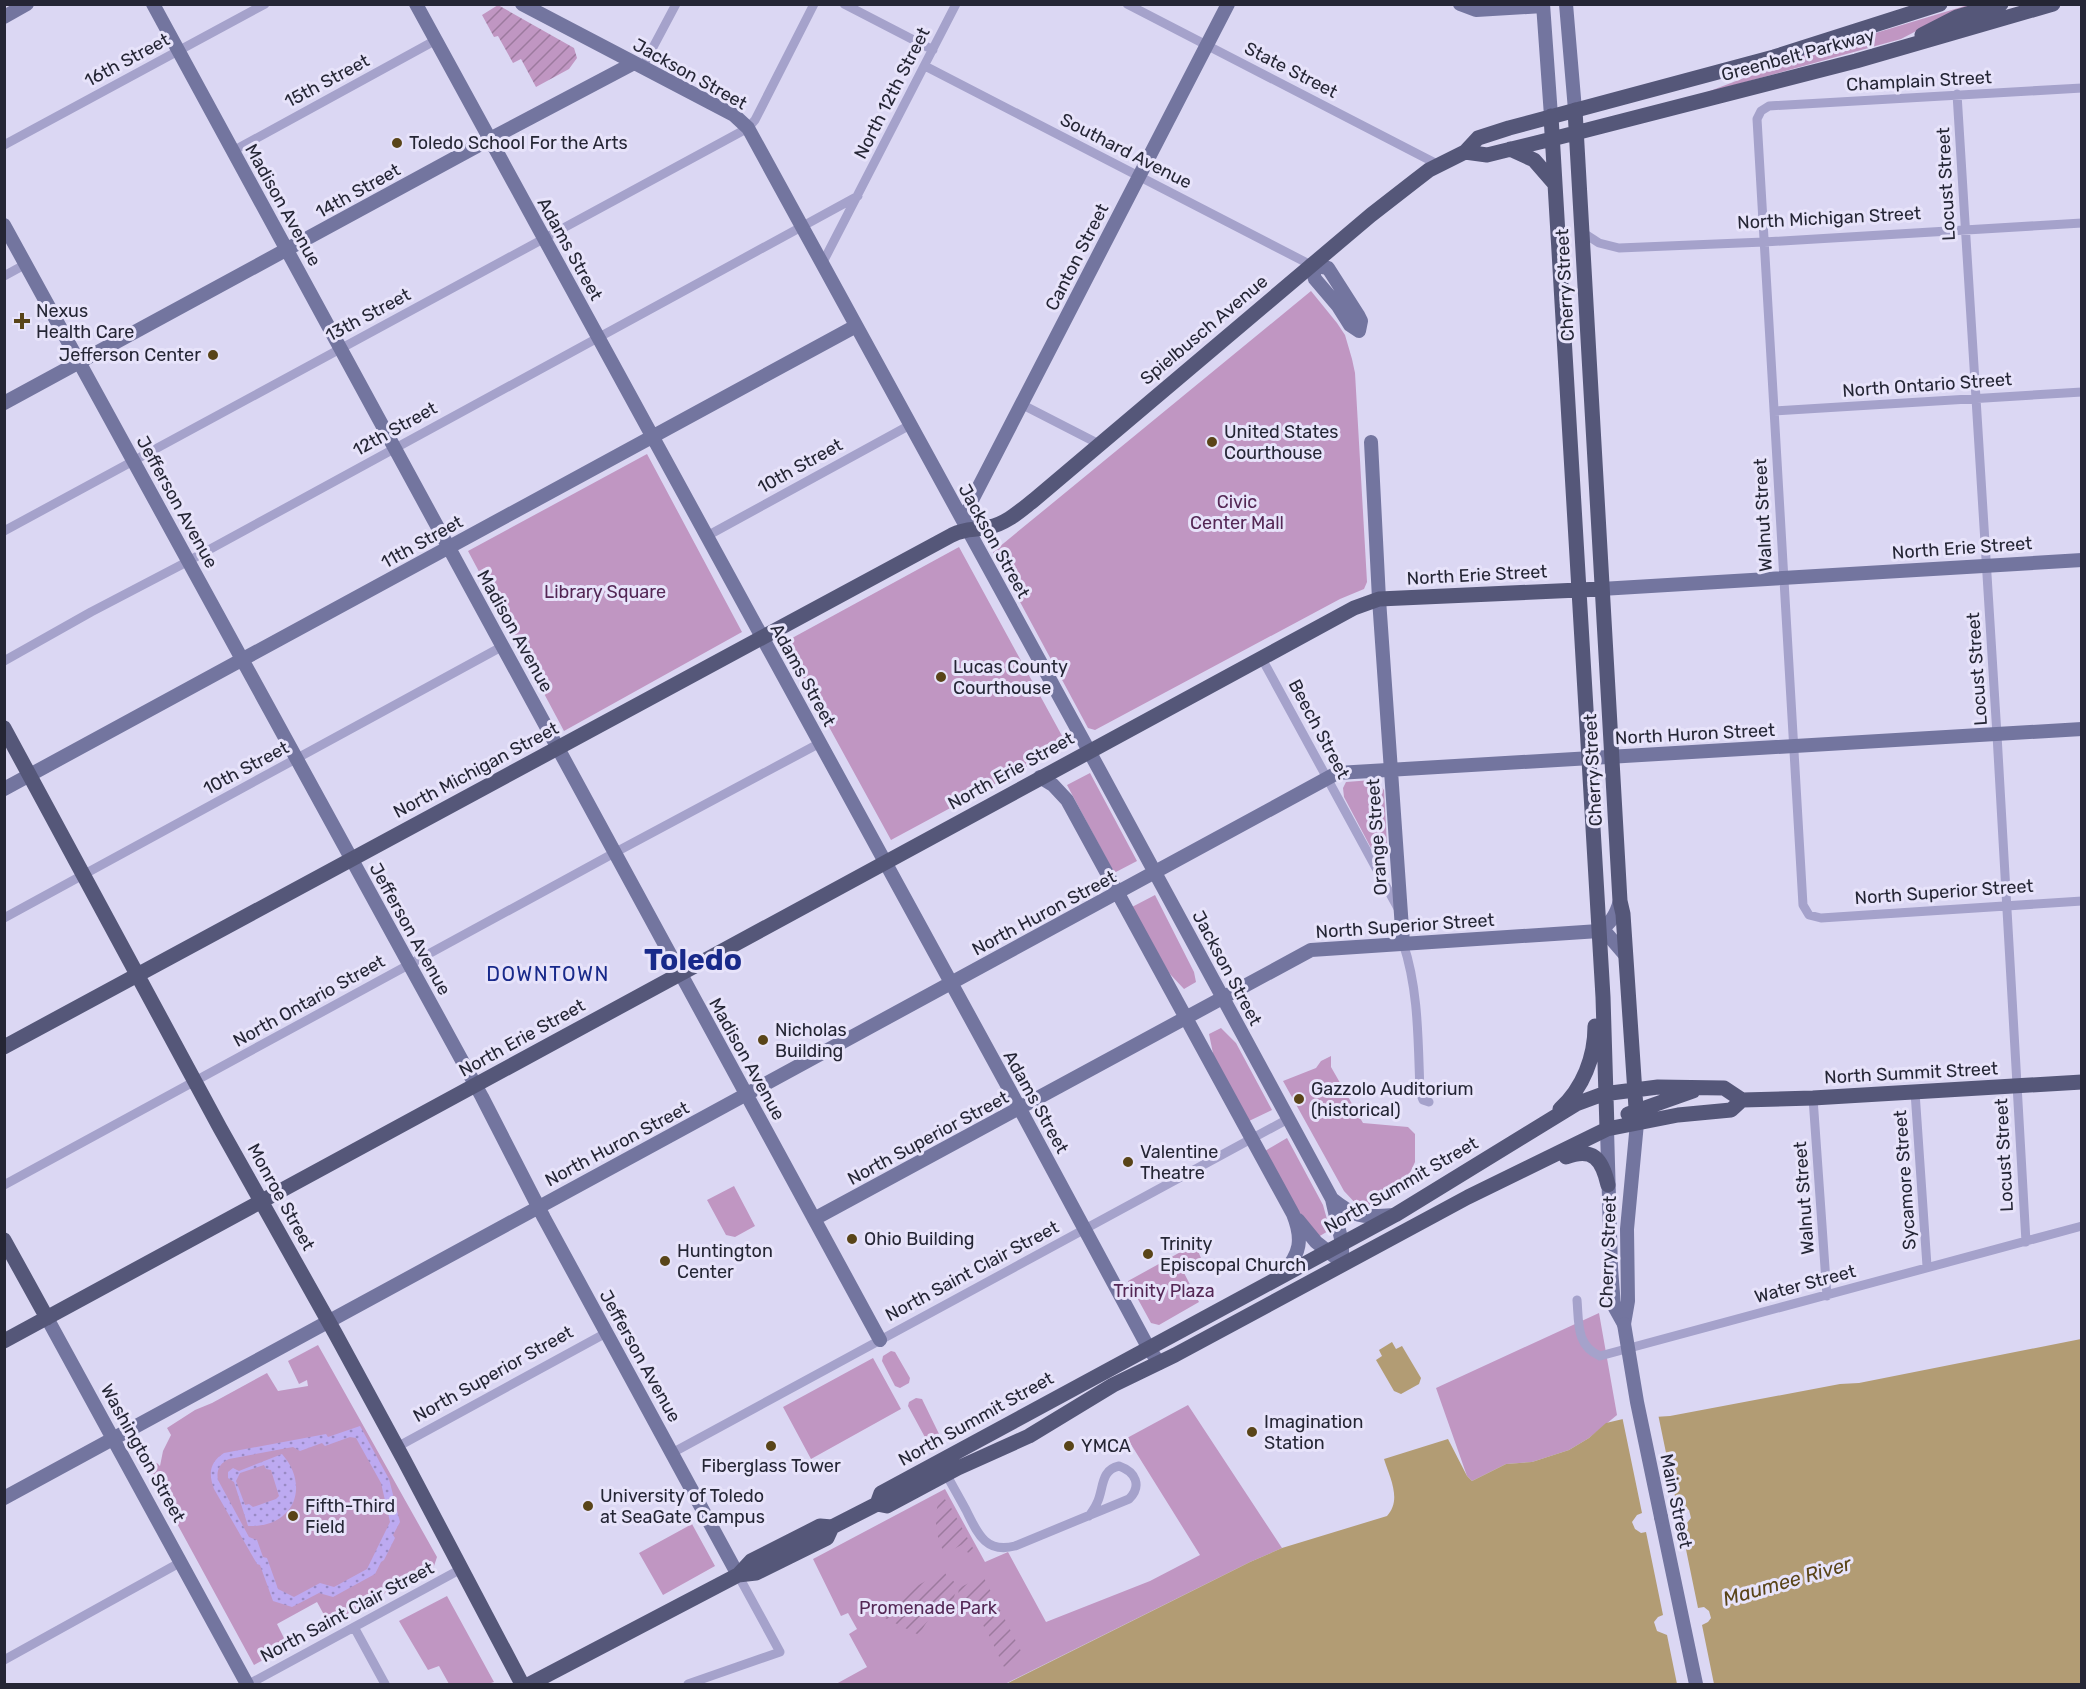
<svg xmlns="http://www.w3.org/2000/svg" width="2086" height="1689" font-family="Rubik,sans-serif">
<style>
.green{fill:#c096c2}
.sand{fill:url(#sand-dots);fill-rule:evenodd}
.garden{fill:url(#garden-furrows)}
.water{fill:#b29c74}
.pier{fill:#dbd7f3}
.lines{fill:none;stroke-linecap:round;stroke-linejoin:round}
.street{stroke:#a5a2cb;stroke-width:9}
.secondary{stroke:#73759f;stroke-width:14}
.primary{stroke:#555779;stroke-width:15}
.secondary-bridge{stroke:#73759f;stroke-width:14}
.poi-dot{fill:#594418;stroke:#e7e3fa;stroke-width:2}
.labels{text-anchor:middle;stroke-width:6;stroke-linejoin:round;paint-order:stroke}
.street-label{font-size:18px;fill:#252635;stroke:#e7e3fa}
.poi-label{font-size:18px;fill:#252635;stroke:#e7e3fa;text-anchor:start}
.park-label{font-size:18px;fill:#542755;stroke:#e7e3fa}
.neighbourhood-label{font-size:20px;letter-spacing:1.5px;fill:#18298a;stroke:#e7e3fa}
.water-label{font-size:20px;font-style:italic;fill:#594418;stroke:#e7e3fa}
.town-label{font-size:30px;font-weight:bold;fill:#18298a;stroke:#e7e3fa}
</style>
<defs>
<pattern id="sand-dots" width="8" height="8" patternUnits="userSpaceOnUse" patternTransform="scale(1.5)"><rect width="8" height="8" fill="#bdaaf1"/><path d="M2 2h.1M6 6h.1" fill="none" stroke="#998ac4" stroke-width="1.8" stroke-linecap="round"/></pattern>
<pattern id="garden-furrows" width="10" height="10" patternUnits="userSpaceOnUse" patternTransform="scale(1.5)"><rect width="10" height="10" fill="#c096c2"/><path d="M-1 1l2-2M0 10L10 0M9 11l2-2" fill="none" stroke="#9c7a9e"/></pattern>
</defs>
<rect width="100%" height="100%" fill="#dbd7f3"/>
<path class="green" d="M 1968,5 L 1982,5 L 1922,28 L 1901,39 L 1702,94 L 1744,78 L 1780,67 L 1803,55 Z
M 1311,291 L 1337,323 L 1345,335 L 1352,359 L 1355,373 L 1367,582 L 1364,589 L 1340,599 L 1095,730 L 1088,728 L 993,552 Z
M 647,454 L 742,632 L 564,731 L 468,551 Z
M 959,547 L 1067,745 L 891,840 L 783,643 Z
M 1090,773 L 1137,861 L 1114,873 L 1067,785 Z
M 1372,780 L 1380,785 L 1384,790 L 1387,845 L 1380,852 L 1371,848 L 1344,797 L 1343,788 L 1346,782 Z
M 1155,895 L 1194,972 L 1196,982 L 1184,989 L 1169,973 L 1132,907 Z
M 1221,1028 L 1236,1043 L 1272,1110 L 1249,1121 L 1214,1058 L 1209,1034 Z
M 1331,1056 L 1331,1067 L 1363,1123 L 1408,1127 L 1415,1134 L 1415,1162 L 1400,1194 L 1369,1206 L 1357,1205 L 1344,1191 L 1283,1081 L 1316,1068 L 1321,1061 Z
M 1287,1138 L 1323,1205 L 1330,1230 L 1318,1237 L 1297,1212 L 1265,1151 Z
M 734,1186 L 755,1226 L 735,1237 L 726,1235 L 707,1200 Z
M 1195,1244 L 1201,1258 L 1184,1267 L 1183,1271 L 1199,1302 L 1159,1325 L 1151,1323 L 1128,1281 Z
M 1599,1313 L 1617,1415 L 1589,1438 L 1569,1450 L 1532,1462 L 1506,1464 L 1472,1481 L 1467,1476 L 1436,1388 Z
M 318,1345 L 437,1557 L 434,1566 L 329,1624 L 317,1602 L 277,1624 L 288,1646 L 254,1665 L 150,1474 L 155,1471 L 152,1466 L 157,1463 L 160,1466 L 163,1451 L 171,1435 L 167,1428 L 195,1410 L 212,1403 L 267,1373 L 278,1391 L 308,1386 L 307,1380 L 299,1384 L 288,1361 Z
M 891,1351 L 895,1352 L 910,1378 L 909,1383 L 900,1388 L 895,1386 L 882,1361 L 883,1356 Z
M 873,1358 L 901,1409 L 811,1459 L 783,1407 Z
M 916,1398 L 922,1399 L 940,1436 L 938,1440 L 931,1443 L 927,1441 L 908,1406 L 909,1402 Z
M 1188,1405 L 1282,1548 L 1250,1562 L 1005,1684 L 836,1684 L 867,1667 L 849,1634 L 857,1629 L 848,1613 L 841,1616 L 813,1559 L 945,1489 L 985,1562 L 1008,1552 L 1046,1622 L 1150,1581 L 1200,1555 L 1127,1438 Z
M 692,1524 L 715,1566 L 663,1595 L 639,1553 Z
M 447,1596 L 494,1682 L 488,1684 L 449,1684 L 439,1666 L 428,1670 L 399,1621 Z"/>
<path class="sand" d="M 360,1426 L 389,1479 L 400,1522 L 393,1535 L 395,1538 L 384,1560 L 381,1562 L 375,1574 L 333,1597 L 319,1593 L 292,1607 L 273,1601 L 260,1565 L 257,1564 L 214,1489 C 208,1473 210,1462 224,1453 L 326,1434 L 328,1437 ZM 350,1437 L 356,1438 L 381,1483 L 390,1522 L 367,1569 L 334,1587 L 320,1583 L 294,1597 L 278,1589 L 267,1558 L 263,1557 L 257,1540 L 249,1537 L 218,1480 C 216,1470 220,1463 229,1459 L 293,1447 L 300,1451 L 322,1443 L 325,1446 Z
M 282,1454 C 311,1487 293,1528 248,1526 L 234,1482 L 228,1478 L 228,1472 L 233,1468 L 239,1471 ZM 264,1465 L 266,1469 L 271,1470 L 279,1496 L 276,1499 L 253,1507 L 249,1504 L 245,1505 L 236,1481 L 240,1473 Z"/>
<path class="garden" d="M 498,5 L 574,48 L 577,58 L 569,69 L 536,87 L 521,59 L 513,63 L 498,36 L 494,37 L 482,15 Z
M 940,1495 L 948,1502 L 974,1550 L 968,1553 L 963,1544 L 945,1554 C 934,1535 934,1516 940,1495 Z
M 944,1571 L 949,1580 L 952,1579 L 957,1586 L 953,1601 C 930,1597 913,1615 890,1608 L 904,1593 Z
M 983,1576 L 1024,1657 L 1004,1667 C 992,1643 983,1613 957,1601 L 959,1588 Z
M 950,1603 L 968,1611 L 967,1612 C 937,1607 934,1609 919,1635 L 885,1618 L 888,1611 C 912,1620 914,1611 935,1605 C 939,1603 945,1604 950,1603 Z"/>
<path class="water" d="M 2081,1339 L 2081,1684 L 1006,1684 L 1250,1562 L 1282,1548 L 1387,1516 C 1402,1500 1390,1478 1384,1459 L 1448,1439 L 1467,1476 L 1472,1481 L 1506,1464 L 1532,1462 L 1569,1450 L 1589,1438 L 1606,1423 L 1623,1419 L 1670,1416 L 1840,1384 L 1859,1383 Z
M 1392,1342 L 1396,1349 L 1402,1346 L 1421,1378 L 1419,1384 L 1401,1394 L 1394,1391 L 1376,1360 L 1382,1356 L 1379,1350 Z"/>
<path class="pier" d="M 1658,1414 L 1677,1506 L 1682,1506 L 1689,1510 L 1691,1518 L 1687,1523 L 1681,1525 L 1698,1608 L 1704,1607 L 1709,1611 L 1711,1618 L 1708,1622 L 1702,1625 L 1714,1684 L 1677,1684 L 1667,1635 L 1657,1631 L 1654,1622 L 1658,1617 L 1663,1615 L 1646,1532 L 1641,1533 L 1635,1529 L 1632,1522 L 1637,1515 L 1642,1513 L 1622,1416 Z"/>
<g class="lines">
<path class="street" d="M 844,4 L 933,50
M 1127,4 L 1439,165
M 925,66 L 1311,265
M 642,68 L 676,4
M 2082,88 L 1769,106 L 1761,111 L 1757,119 L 1803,905 L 1809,915 L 1821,918 L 2082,901
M 1957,94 L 1997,735 L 2026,1242
M 4,145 L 265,4
M 233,151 L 436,40
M 1582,232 L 1599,243 L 1619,248 L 1764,242 L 2082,223
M 822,264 L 956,4
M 4,276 L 26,264
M 1021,404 L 1099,444
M 1774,411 L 2082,392
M 4,531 L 748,128 L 755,120 L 814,4
M 707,536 L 910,425
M 1261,657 L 1399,910
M 4,661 L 91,612 L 181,565 L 858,196
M 4,918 L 503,646
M 1403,943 C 1419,990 1418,1043 1420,1092 L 1423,1100 L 1429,1102
M 1915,1092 L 1927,1266
M 1813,1098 L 1827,1296
M 4,1185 L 616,852 L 820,743
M 1577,1300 C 1579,1323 1576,1346 1600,1356 L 2082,1226
M 397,1447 L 606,1333
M 672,1453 L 1288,1119
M 945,1472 C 952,1485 959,1497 966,1510 C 977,1532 985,1554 1015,1546 L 1129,1499 C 1142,1486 1136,1472 1119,1466 C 1100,1470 1104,1489 1097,1503 C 1095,1508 1092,1512 1089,1516
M 354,1627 L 385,1684
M 4,1660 L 181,1562
M 249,1684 L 461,1569
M 688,1684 L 780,1652 L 738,1575"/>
<path class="secondary" d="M 153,4 L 880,1340
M 416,4 L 1013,1096 L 1148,1347 L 1159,1363
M 522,4 L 734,115 L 748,128 L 1082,738 L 1332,1199 L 1342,1243 L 1342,1263
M 1460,4 L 1476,10 L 1543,6
M 1543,4 L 1551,116
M 1566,4 L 1575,110
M 4,17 L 27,4
M 4,225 L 482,1097 L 544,1218 L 738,1575
M 1311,265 L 1328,268 L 1358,315 L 1361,321 L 1359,331 L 1350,325 L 1338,306 L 1315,279 Z
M 4,403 L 490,139 L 634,63
M 1371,442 L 1379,599 L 1403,943
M 967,528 L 967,514 L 972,500 L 1228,4
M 1601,589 L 2082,560
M 1040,777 L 1053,785 L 1067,800 L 1293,1214 C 1303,1239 1301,1254 1282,1274
M 4,789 L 856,326
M 1599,931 L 1608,935 L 1626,956
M 1607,1129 L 1611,1268 L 1614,1306 L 1624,1324
M 1332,1199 C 1357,1219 1362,1217 1393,1215
M 814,1219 L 1311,950 L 1599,931 C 1611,923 1616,915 1620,901
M 1298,1220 L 1316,1242 L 1335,1257
M 47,1318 L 247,1684
M 1624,1324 L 1628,1301 L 1627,1229 L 1637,1123
M 4,1498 L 1337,773 L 2082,729
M 1661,1517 L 1696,1684"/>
<path class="primary" d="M 1922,35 L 1957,17 L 2001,4
M 1575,110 L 1620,901 L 1623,914 L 1637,1123
M 1551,116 L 1603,997 L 1607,1129
M 1510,149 L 1534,160 L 1554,183
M 1465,152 L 1487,155 L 1552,139 L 1856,61 L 2053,4
M 4,728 L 220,1128 L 335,1333 L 404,1460 L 522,1684
M 4,1047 L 952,535 C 968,527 974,531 989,527 C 1006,524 1021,510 1034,500 L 1371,215 L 1416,180 L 1429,170 L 1465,152 L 1478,138 L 1509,128 L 1774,57 L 1940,4
M 1560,1109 C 1583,1088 1595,1057 1595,1026
M 1628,1114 L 1693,1091
M 1566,1157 C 1593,1147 1602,1159 1608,1185
M 4,1240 L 47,1318
M 4,1341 L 1354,608 L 1379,599 L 1601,589
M 877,1504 L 881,1493 L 1395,1215 L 1576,1104 L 1603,1094 L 1658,1087 L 1724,1088 L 1742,1100 L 1813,1098 L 2082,1082
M 738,1575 L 756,1573 L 827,1538 L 832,1527
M 530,1684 L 738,1575 L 751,1561 L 820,1526 L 832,1527 L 877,1504 L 887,1506 L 958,1468 L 1029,1436 L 1113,1385 L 1175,1355 L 1468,1197 L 1607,1129 L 1678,1115 L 1731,1110 L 1742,1100"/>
<path class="secondary-bridge" d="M 1624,1324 L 1637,1402 L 1661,1517"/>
</g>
<g class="poi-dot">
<circle cx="397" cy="143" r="6"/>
<path d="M19 312h6v6h6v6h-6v6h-6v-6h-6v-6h6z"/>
<circle cx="213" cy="355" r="6"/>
<circle cx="1212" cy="442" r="6"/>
<circle cx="941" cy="677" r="6"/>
<circle cx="763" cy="1040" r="6"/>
<circle cx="1299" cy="1099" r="6"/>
<circle cx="1128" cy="1162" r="6"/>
<circle cx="852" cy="1239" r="6"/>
<circle cx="1148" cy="1254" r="6"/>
<circle cx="665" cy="1261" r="6"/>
<circle cx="1252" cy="1432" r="6"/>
<circle cx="771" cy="1446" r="6"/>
<circle cx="1069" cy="1446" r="6"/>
<circle cx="588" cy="1506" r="6"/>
<circle cx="293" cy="1516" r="6"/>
</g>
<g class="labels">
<g class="street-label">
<text transform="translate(1798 55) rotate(-15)" y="6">Greenbelt Parkway</text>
<text transform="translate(127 60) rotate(-28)" y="6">16th Street</text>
<text transform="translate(1291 70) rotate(27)" y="6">State Street</text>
<text transform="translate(690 74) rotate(29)" y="6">Jackson Street</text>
<text transform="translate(327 81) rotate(-28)" y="6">15th Street</text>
<text transform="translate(1919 81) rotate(-3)" y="6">Champlain Street</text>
<text transform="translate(892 93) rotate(-63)" y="6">North 12th Street</text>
<text transform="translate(1126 151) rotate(27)" y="6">Southard Avenue</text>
<text transform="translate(1946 184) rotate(-93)" y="6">Locust Street</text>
<text transform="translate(358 191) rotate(-29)" y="6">14th Street</text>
<text transform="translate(283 205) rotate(61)" y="6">Madison Avenue</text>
<text transform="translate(1829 218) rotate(-3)" y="6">North Michigan Street</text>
<text transform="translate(570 249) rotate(61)" y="6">Adams Street</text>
<text transform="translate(1077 257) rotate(-63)" y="6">Canton Street</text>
<text transform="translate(1565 285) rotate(-93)" y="6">Cherry Street</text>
<text transform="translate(368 315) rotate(-28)" y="6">13th Street</text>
<text transform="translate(1204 330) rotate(-40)" y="6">Spielbusch Avenue</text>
<text transform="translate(1927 385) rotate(-4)" y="6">North Ontario Street</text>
<text transform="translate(395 429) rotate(-29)" y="6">12th Street</text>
<text transform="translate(800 466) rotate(-29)" y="6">10th Street</text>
<text transform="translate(177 502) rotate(61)" y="6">Jefferson Avenue</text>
<text transform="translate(1763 515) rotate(-93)" y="6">Walnut Street</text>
<text transform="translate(994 541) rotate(61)" y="6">Jackson Street</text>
<text transform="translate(422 542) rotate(-29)" y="6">11th Street</text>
<text transform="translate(1962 548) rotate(-4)" y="6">North Erie Street</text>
<text transform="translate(1477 575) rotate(-3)" y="6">North Erie Street</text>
<text transform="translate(515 631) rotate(61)" y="6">Madison Avenue</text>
<text transform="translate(1977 669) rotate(-94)" y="6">Locust Street</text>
<text transform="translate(803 675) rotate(61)" y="6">Adams Street</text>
<text transform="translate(1319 729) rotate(62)" y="6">Beech Street</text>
<text transform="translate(1695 734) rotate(-3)" y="6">North Huron Street</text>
<text transform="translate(246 768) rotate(-28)" y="6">10th Street</text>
<text transform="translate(476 770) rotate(-28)" y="6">North Michigan Street</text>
<text transform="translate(1593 770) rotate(-93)" y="6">Cherry Street</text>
<text transform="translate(1011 771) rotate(-29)" y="6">North Erie Street</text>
<text transform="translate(1377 837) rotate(-94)" y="6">Orange Street</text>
<text transform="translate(1944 892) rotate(-4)" y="6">North Superior Street</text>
<text transform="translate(1044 913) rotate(-28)" y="6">North Huron Street</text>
<text transform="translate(1405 926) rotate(-4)" y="6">North Superior Street</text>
<text transform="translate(410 929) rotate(61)" y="6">Jefferson Avenue</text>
<text transform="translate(1227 968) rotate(62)" y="6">Jackson Street</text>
<text transform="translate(309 1001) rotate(-29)" y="6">North Ontario Street</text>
<text transform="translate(522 1038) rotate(-29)" y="6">North Erie Street</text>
<text transform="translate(747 1059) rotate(61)" y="6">Madison Avenue</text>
<text transform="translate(1911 1073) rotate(-3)" y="6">North Summit Street</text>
<text transform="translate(1036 1102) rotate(61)" y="6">Adams Street</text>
<text transform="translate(928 1138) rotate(-28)" y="6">North Superior Street</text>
<text transform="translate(617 1144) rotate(-28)" y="6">North Huron Street</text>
<text transform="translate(2004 1155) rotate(-93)" y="6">Locust Street</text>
<text transform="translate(1905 1180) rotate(-94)" y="6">Sycamore Street</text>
<text transform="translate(1401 1185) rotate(-30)" y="6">North Summit Street</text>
<text transform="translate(281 1197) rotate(61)" y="6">Monroe Street</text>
<text transform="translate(1804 1198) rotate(-94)" y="6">Walnut Street</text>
<text transform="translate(1608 1252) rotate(-88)" y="6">Cherry Street</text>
<text transform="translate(972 1271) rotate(-28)" y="6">North Saint Clair Street</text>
<text transform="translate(1805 1284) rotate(-15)" y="6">Water Street</text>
<text transform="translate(640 1356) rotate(61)" y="6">Jefferson Avenue</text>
<text transform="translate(493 1374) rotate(-29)" y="6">North Superior Street</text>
<text transform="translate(976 1419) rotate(-29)" y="6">North Summit Street</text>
<text transform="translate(143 1453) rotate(61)" y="6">Washington Street</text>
<text transform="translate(1676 1501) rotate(78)" y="6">Main Street</text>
<text transform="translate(347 1612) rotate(-28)" y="6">North Saint Clair Street</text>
</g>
<g class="poi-label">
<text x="409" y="149">Toledo School For the Arts</text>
<text x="36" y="317">Nexus<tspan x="36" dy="21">Health Care</tspan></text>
<text x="201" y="361" text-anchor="end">Jefferson Center</text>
<text x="1224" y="438">United States<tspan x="1224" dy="21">Courthouse</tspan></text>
<text x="953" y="673">Lucas County<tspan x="953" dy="21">Courthouse</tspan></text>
<text x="775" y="1036">Nicholas<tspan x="775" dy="21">Building</tspan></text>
<text x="1311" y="1095">Gazzolo Auditorium<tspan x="1311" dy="21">(historical)</tspan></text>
<text x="1140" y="1158">Valentine<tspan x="1140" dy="21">Theatre</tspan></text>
<text x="864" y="1245">Ohio Building</text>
<text x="1160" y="1250">Trinity<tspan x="1160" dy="21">Episcopal Church</tspan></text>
<text x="677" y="1257">Huntington<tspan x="677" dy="21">Center</tspan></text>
<text x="1264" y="1428">Imagination<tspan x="1264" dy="21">Station</tspan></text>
<text x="1081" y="1452">YMCA</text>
<text x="771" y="1472" text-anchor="middle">Fiberglass Tower</text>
<text x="600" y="1502">University of Toledo<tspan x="600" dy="21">at SeaGate Campus</tspan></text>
<text x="305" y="1512">Fifth-Third<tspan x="305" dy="21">Field</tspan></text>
</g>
<g class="park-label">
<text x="1237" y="508">Civic<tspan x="1237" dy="21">Center Mall</tspan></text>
<text x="605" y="598">Library Square</text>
<text x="1164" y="1297">Trinity Plaza</text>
<text x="928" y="1614">Promenade Park</text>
</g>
<g class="neighbourhood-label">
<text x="548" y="981">DOWNTOWN</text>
</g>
<g class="water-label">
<text transform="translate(1787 1581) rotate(-16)" y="7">Maumee River</text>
</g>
<g class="town-label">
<text x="693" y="970">Toledo</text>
</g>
</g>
<rect width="2086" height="1689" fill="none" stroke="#252635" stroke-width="12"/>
</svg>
